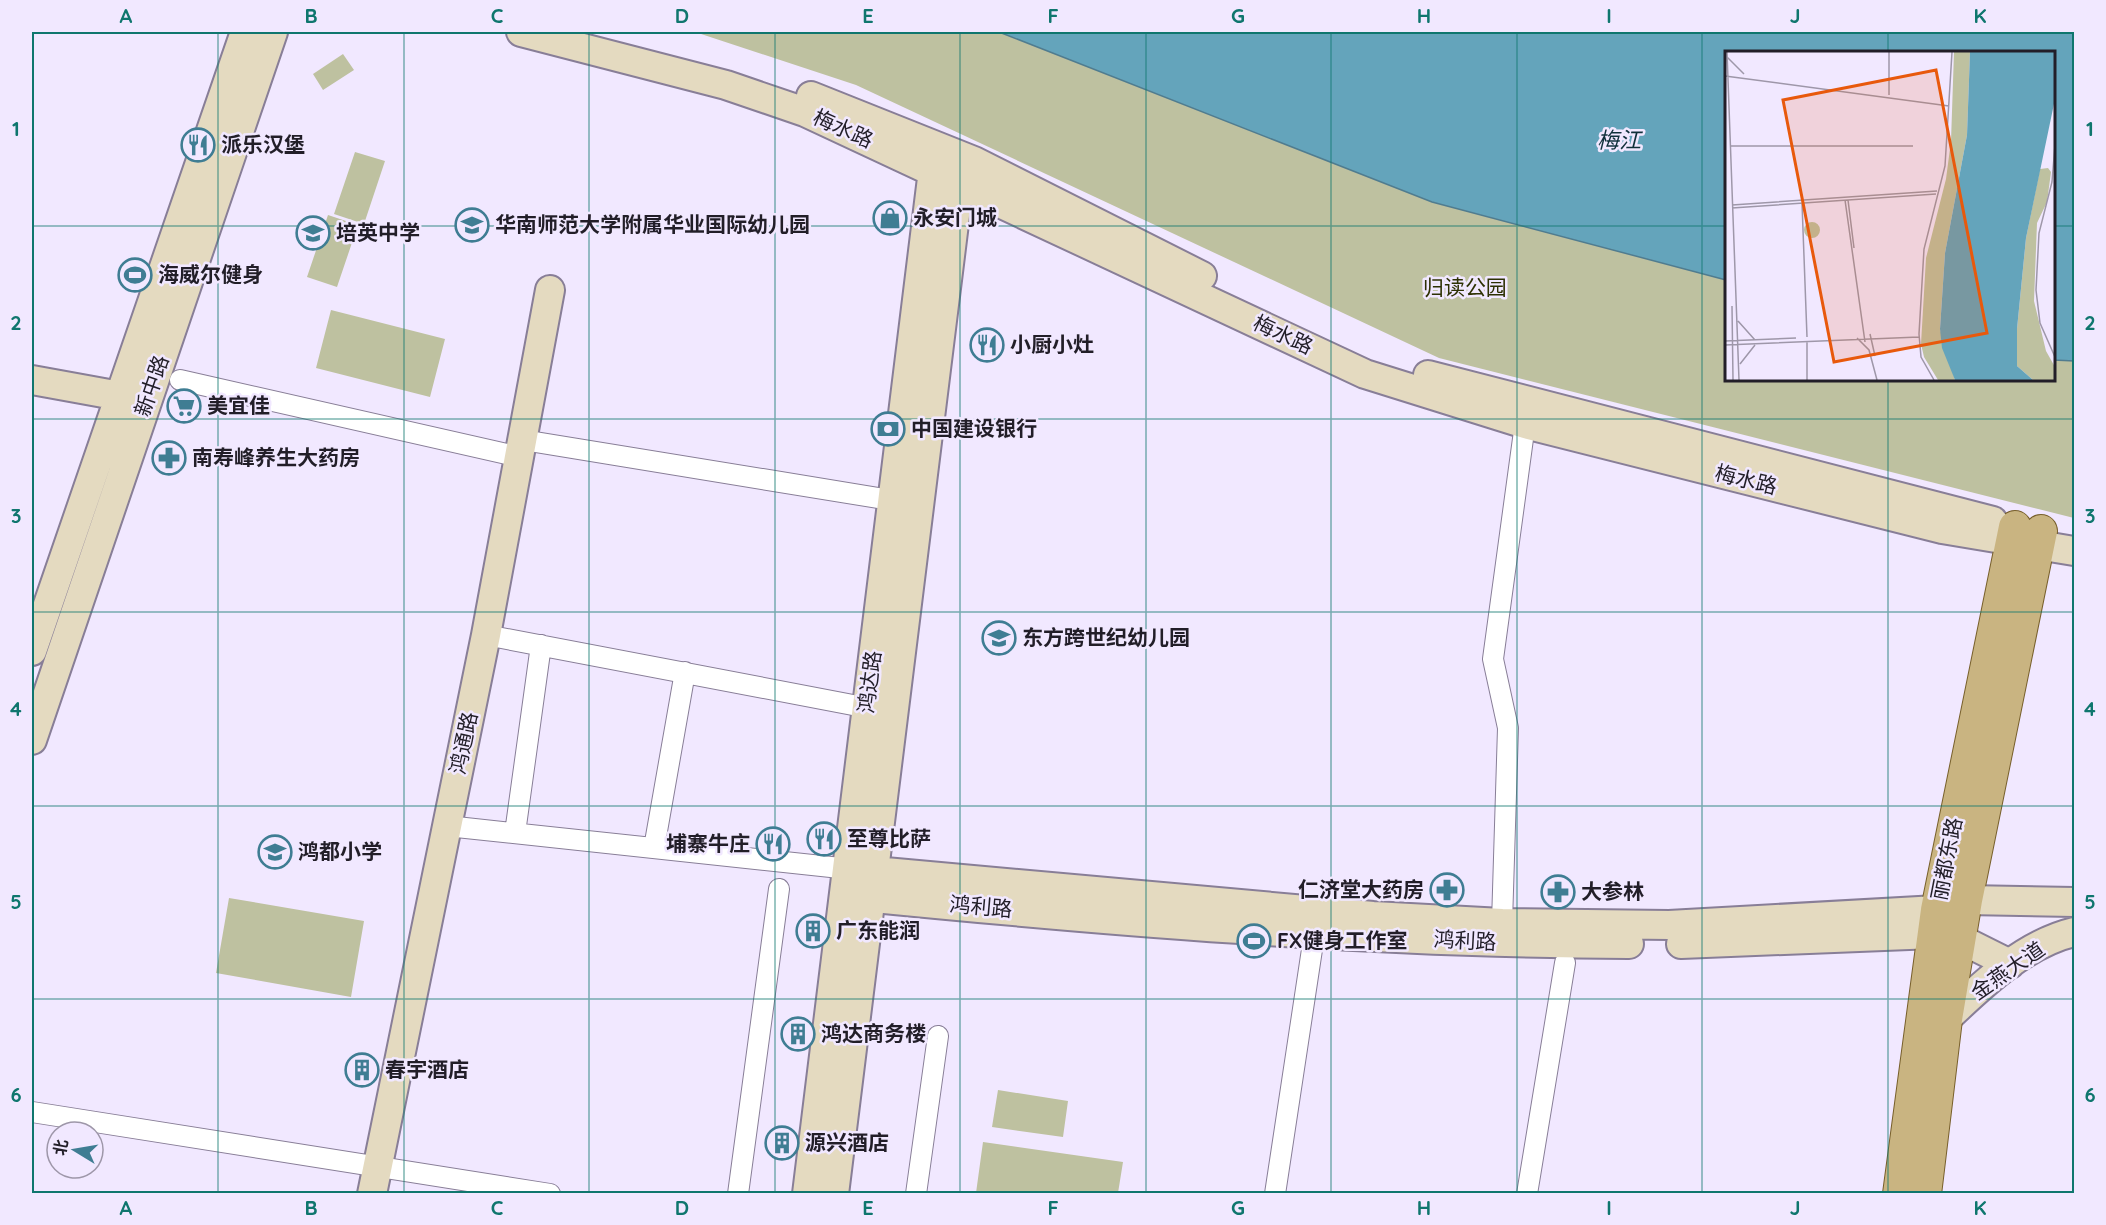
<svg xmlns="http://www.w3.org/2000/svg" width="2106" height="1225" font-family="Quicksand,'Noto Sans SC',sans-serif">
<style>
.park{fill:#bec1a0}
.water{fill:#64a4bb;stroke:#507c8f;stroke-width:1.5}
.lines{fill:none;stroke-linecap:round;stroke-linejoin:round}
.street-casing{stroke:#887e97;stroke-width:22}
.secondary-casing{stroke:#887e97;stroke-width:32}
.primary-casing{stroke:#775f2b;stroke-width:34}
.street{stroke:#fff;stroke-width:20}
.secondary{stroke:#e4dac0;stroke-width:28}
.primary{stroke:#c9b481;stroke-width:32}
.grid{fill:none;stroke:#0f766e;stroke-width:1.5;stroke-opacity:0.55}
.labels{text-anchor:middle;stroke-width:5;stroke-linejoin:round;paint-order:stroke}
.street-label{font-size:21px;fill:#221e28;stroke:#f1e8ff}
.poi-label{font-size:21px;font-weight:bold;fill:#221e28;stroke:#f1e8ff;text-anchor:start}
.park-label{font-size:21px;fill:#2d3003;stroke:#f1e8ff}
.water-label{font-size:22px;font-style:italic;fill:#10303b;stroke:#f1e8ff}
.inset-road{fill:none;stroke:#9e97a9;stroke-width:1.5}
.view{fill:#e8590c;fill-opacity:0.15;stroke:#e8590c;stroke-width:3}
.inset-edge{fill:none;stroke:#221e28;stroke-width:3}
.neatline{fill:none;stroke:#0f766e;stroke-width:2}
.grid-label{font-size:20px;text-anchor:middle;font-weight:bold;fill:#0f766e}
</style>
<rect width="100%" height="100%" fill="#f1e8ff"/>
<path class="park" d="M 695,32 L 999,32 L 1432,202 L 1726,280 L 1726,380 L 2054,380 L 2054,360 L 2074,361 L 2074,518 L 1439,358 L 856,85 Z
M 343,54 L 354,70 L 323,90 L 313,74 Z
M 355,152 L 385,161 L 364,224 L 334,214 Z
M 328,215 L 358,225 L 337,287 L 307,277 Z
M 331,310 L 445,339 L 430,397 L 316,368 Z
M 229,898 L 364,921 L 351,997 L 216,973 Z
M 998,1090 L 1068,1101 L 1063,1137 L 992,1127 Z
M 983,1142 L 1123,1162 L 1118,1193 L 976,1193 Z"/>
<path class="water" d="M 999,32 L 2074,32 L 2074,361 L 2054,360 L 2054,52 L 1726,52 L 1726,280 L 1432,202 Z"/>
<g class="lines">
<g class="street-casing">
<path id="street" d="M 180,380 L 520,457
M 523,440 L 903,502
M 486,635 L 879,710
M 447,826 L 859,870
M 515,833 L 541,645
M 654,848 L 685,672
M 1502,923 L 1508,728 L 1493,659 L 1525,424
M 32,1112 L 550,1194
M 738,1194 L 779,889
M 916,1194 L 938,1036
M 1275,1194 L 1316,923
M 1527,1194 L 1565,963"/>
</g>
<g class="secondary-casing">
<path id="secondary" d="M 521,32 L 726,85 L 805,112 L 1365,374 L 1525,424 L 1942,529 L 2074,551
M 811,96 L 974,161 L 1202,276
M 1428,375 L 1993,521
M 32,380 L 120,396
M 32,651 L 245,32
M 32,740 L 273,32
M 874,871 L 1373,916 L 1502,923 L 1669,925 L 1937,910 L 1966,900 L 2074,902
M 844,895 C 1104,921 1367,943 1629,944
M 1681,944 L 1934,934 L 1960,939 L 2010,964
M 1946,1019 C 1983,984 2024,944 2074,932
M 372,1194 L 486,635 L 550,290
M 807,1194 L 933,170
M 834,1194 L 959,183"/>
</g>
<g class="primary-casing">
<path id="primary" d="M 1899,1194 L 1937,910 L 2015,527
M 1925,1194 L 1946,1019 L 1966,900 L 2041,531"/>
</g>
<use href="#street" class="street"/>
<use href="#secondary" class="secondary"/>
<use href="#primary" class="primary"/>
</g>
<path class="grid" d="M 218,32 L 218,1194M 404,32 L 404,1194M 589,32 L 589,1194M 775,32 L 775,1194M 960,32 L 960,1194M 1146,32 L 1146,1194M 1331,32 L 1331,1194M 1517,32 L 1517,1194M 1702,32 L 1702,1194M 1888,32 L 1888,52M 32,226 L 1726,226M 2054,226 L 2074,226M 1888,380 L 1888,1194M 32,419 L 2074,419M 32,612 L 2074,612M 32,806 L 2074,806M 32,999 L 2074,999"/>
<defs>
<g id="restaurant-ring" transform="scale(1.725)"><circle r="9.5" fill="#f1e8ff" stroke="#3f7d93" stroke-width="1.5"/><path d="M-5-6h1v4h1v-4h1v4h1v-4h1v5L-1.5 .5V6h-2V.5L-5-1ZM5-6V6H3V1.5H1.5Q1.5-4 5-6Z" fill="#3f7d93"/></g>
<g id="shop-ring" transform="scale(1.725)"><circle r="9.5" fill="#f1e8ff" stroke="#3f7d93" stroke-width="1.5"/><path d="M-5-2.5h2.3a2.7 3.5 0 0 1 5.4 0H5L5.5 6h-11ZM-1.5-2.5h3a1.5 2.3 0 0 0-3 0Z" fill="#3f7d93"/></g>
<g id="school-ring" transform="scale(1.725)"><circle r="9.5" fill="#f1e8ff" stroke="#3f7d93" stroke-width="1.5"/><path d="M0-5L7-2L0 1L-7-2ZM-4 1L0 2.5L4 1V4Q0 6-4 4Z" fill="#3f7d93"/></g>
<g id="stadium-ring" transform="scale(1.725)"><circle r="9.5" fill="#f1e8ff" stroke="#3f7d93" stroke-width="1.5"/><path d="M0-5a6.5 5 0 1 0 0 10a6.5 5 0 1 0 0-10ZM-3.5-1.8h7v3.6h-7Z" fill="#3f7d93"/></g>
<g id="supermarket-ring" transform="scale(1.725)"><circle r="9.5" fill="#f1e8ff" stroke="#3f7d93" stroke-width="1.5"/><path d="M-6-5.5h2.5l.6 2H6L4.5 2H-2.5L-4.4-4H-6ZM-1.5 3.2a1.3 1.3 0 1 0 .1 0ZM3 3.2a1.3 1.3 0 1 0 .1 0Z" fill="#3f7d93"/></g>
<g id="bank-ring" transform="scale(1.725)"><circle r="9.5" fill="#f1e8ff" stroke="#3f7d93" stroke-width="1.5"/><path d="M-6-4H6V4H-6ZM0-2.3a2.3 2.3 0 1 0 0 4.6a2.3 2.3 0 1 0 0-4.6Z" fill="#3f7d93"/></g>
<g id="pharmacy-ring" transform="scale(1.725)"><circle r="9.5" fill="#f1e8ff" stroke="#3f7d93" stroke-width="1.5"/><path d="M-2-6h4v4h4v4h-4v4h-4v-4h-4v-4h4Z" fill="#3f7d93"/></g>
<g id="building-ring" transform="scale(1.725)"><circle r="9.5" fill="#f1e8ff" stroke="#3f7d93" stroke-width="1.5"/><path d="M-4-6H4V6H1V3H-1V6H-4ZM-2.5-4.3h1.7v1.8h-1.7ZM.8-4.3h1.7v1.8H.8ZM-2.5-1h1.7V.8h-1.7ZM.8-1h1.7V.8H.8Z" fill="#3f7d93"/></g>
</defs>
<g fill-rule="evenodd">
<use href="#restaurant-ring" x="198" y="145"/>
<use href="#shop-ring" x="890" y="218"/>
<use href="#school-ring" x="472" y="225"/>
<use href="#school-ring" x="313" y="233"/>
<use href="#stadium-ring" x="135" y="275"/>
<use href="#restaurant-ring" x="987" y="345"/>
<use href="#supermarket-ring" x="184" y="406"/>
<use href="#bank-ring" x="888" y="429"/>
<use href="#pharmacy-ring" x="169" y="458"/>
<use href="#school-ring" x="999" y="638"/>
<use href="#restaurant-ring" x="824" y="839"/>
<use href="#restaurant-ring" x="773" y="844"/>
<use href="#school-ring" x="275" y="852"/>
<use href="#pharmacy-ring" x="1447" y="890"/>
<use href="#pharmacy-ring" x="1558" y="892"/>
<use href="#building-ring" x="813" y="931"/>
<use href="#stadium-ring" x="1254" y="941"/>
<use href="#building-ring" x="798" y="1034"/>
<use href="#building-ring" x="362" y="1070"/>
<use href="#building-ring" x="782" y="1143"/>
</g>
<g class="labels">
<g class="street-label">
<text transform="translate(843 129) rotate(24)" y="7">梅水路</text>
<text transform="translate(1283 335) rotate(25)" y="7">梅水路</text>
<text transform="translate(152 386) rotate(-71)" y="7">新中路</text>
<text transform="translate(1746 480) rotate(14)" y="7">梅水路</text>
<text transform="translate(870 682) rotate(-83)" y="7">鸿达路</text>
<text transform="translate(464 743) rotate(-78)" y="7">鸿通路</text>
<text transform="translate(1947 859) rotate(-79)" y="7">丽都东路</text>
<text transform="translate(981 907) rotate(5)" y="7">鸿利路</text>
<text transform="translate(1465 941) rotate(3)" y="7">鸿利路</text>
<text transform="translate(2008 971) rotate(-35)" y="7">金燕大道</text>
</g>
<g class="poi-label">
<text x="221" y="152">派乐汉堡</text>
<text x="913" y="225">永安门城</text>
<text x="495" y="232">华南师范大学附属华业国际幼儿园</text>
<text x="336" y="240">培英中学</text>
<text x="158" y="282">海威尔健身</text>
<text x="1010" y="352">小厨小灶</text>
<text x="207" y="413">美宜佳</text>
<text x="911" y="436">中国建设银行</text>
<text x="192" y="465">南寿峰养生大药房</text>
<text x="1022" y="645">东方跨世纪幼儿园</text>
<text x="847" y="846">至尊比萨</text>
<text x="750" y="851" text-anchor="end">埔寨牛庄</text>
<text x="298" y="859">鸿都小学</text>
<text x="1424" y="897" text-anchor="end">仁济堂大药房</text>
<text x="1581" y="899">大参林</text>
<text x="836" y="938">广东能润</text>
<text x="1277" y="948">FX健身工作室</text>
<text x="821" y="1041">鸿达商务楼</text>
<text x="385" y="1077">春宇酒店</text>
<text x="805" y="1150">源兴酒店</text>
</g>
<g class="park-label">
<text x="1465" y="295">归读公园</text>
</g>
<g class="water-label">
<text x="1619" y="148">梅江</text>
</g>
</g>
<g transform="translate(1725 51)">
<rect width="330" height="330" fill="#f1e8ff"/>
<path d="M 229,1 L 245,1 L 242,84 L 220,202 L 215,278 L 230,329 L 213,329 L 199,306 L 196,293 L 201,207 L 221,128 L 226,90 ZM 323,117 L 326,121 L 322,151 L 312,172 L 309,250 L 321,300 L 330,316 L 330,329 L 308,329 L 292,315 L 292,278 L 301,187 L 315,118 ZM79 179a8 8 0 1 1 16 0a8 8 0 1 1-16 0Z" fill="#bec1a0"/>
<path d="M 245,1 L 330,1 L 330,48 L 301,187 L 292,278 L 292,315 L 308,329 L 230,329 L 217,297 L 215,278 L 220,202 L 242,84 Z" fill="#64a4bb"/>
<path class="inset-road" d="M 2,1 L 14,329M 164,1 L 164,44M 2,6 L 19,23M 0,25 L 224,55M 330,94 L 327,131 L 314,182 L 311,239 L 315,272 L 330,306M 5,95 L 188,95M 120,149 L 140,291M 123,149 L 129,197M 77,152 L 82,286M 7,154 L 212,140M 7,157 L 211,143M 7,255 L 8,329M 13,270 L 30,289M 145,283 L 150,305M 132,287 L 144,299 L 152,329M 0,290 L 71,287M 0,294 L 194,286M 15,313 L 30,294M 82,329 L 82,290M 209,329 L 196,306 L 194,283 L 199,198 L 220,115 L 227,1"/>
<path class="view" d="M 211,19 L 262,282 L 109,311 L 58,49 Z"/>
<rect width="330" height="330" class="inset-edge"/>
</g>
<rect width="2106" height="1225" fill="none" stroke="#f1e8ff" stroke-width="66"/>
<g transform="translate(75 1150) rotate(281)"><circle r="28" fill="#f1e8ff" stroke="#9e97a9" stroke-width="1.5"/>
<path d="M0-4.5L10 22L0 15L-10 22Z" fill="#3f7d93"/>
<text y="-9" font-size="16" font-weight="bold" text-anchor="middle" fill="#221e28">北</text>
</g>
<rect x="33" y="33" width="2040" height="1159" class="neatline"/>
<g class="grid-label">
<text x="126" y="23">A</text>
<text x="311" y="23">B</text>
<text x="497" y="23">C</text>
<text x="682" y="23">D</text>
<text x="868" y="23">E</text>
<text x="1053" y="23">F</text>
<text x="1238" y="23">G</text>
<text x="1424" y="23">H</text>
<text x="1609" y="23">I</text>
<text x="1795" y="23">J</text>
<text x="1980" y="23">K</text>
<text x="16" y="136">1</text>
<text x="2090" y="136">1</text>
<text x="16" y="330">2</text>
<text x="2090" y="330">2</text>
<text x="16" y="523">3</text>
<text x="2090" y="523">3</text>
<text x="16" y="716">4</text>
<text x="2090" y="716">4</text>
<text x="16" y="909">5</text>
<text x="2090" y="909">5</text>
<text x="16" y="1102">6</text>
<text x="2090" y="1102">6</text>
<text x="126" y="1215">A</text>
<text x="311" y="1215">B</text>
<text x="497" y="1215">C</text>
<text x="682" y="1215">D</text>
<text x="868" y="1215">E</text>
<text x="1053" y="1215">F</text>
<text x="1238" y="1215">G</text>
<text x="1424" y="1215">H</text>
<text x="1609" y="1215">I</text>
<text x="1795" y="1215">J</text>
<text x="1980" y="1215">K</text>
</g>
</svg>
